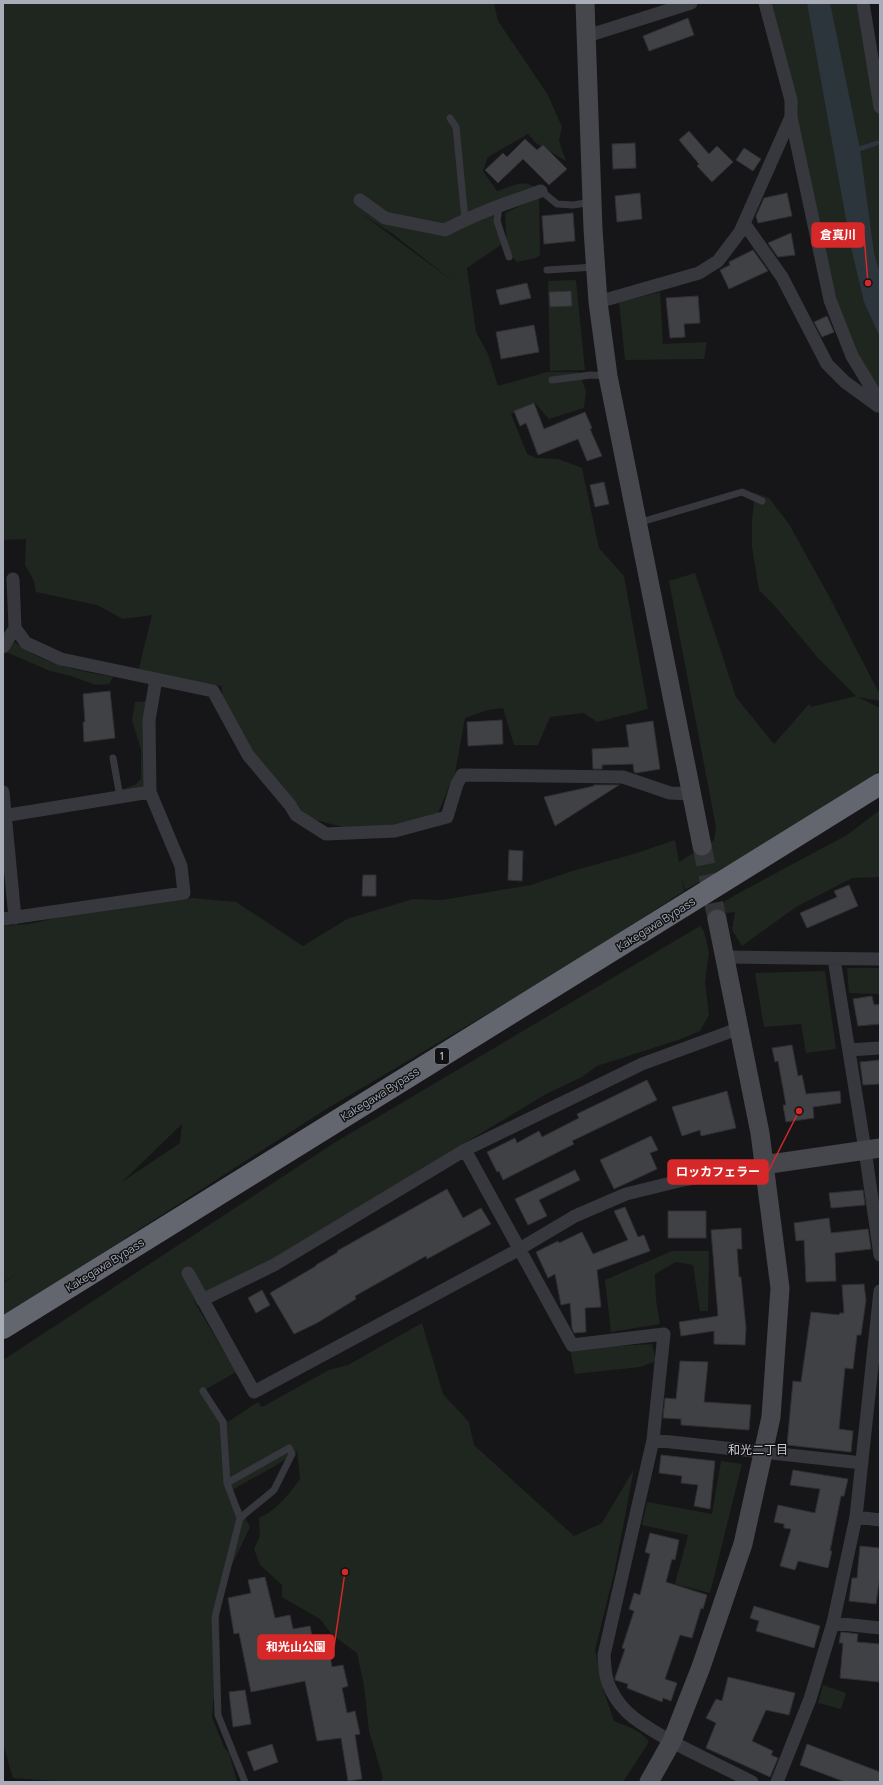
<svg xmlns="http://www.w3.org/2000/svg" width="883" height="1785" font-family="Manrope,'Noto Sans JP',sans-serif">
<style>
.green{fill:#1e261f;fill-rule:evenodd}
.water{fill:#2c353c}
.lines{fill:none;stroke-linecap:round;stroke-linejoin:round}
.stream{stroke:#2c353c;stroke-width:4.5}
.building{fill:#404145;stroke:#303034}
.secondary-tunnel{stroke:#333438;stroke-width:19;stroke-dasharray:19 10;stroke-linecap:butt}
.lane{stroke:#37383d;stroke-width:7}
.street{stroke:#37383d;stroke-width:13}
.secondary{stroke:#45474d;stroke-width:19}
.highway{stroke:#63666e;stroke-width:22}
.labels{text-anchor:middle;stroke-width:3;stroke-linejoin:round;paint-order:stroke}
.shield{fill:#111113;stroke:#7b7e86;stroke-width:1}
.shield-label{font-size:10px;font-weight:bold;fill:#a8adb8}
.street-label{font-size:11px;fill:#a8adb8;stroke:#111113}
.neighbourhood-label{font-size:12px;fill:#c9ccd4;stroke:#111113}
.leader{fill:none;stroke:#d62828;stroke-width:1.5}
.callout-dot{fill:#d62828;stroke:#111113;stroke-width:1.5}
.callout{fill:#d62828;stroke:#d62828;stroke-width:1.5}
.callout-label{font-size:12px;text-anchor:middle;font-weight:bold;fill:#fff}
</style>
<rect width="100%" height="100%" fill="#161618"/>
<path class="green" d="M 3,3 L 494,3 L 498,21 L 548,95 L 562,127 L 559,141 L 566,161 L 536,143 L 528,134 L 488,157 L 483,171 L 497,191 C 516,185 525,177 541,192 L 501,209 L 502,244 L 467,268 L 476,332 L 488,354 L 498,386 L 547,372 L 579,372 L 586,391 L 584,408 L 549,419 L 535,403 L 511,414 L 527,454 L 536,458 L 558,459 L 582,468 L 599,548 L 624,576 L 648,709 L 597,722 L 584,713 L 550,717 L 538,745 L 514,745 L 503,708 L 488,710 L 465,718 L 455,773 L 435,820 L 362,832 L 296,815 L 222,706 L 222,686 L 137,676 L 152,615 L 123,619 L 97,605 L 36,592 L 34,581 L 25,565 L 26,539 L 3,540 ZM 362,214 L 393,234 L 454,282 Z
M 771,3 L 863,3 L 880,107 L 880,397 L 860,369 L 825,276 Z
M 539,197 L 540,255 L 536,258 L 517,262 L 507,251 L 505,213 Z
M 576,280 L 585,370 L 550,371 L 548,281 Z
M 660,292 L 663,344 L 707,342 L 704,359 L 625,360 L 619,302 Z
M 755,493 L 769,498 L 789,524 L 830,598 L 880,695 L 880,701 L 858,697 L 880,708 L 880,771 L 726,867 L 685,890 L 682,877 L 684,891 L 572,964 L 328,1108 L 3,1317 L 3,1283 L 18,1273 L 3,1282 L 3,926 L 29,924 L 137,900 L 192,898 L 236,902 L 303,946 L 347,919 L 413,899 L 442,900 L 531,885 L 572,871 L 634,854 L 675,840 L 679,862 L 714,840 L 716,827 L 669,581 L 695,573 L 736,697 L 774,744 L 809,704 L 811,707 L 856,696 L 818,658 L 773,604 L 759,590 L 752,547 L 752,519 ZM 182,1124 L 180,1143 L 122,1182 Z
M 14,642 C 21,646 28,652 35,655 C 59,667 86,672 113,677 L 109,684 L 96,685 L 71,676 L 50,671 L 6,652 Z
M 149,701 L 149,789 L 119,794 L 120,790 L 135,785 L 141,779 L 141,750 L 132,720 L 135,702 Z
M 880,810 L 880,877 L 852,878 L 796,907 L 742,946 L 732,930 L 735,912 L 718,914 L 717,906 L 737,894 L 847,835 Z
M 700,926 L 704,931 L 709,953 L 705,982 L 709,1015 L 700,1031 L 678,1040 L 597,1066 L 582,1077 L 546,1094 L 214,1294 L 194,1301 L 236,1372 L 203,1391 L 228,1422 L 258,1402 L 262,1407 L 329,1370 L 348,1365 L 422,1323 L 443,1394 L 469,1422 L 474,1445 L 574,1536 L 602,1523 L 634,1469 L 615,1569 L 595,1650 L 604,1692 L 614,1721 C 627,1727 640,1729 649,1742 L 623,1782 L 380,1782 L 383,1778 L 369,1731 L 364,1686 L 357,1653 L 332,1635 L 320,1619 L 282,1597 L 282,1585 L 260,1565 L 254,1549 L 260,1536 L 259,1518 C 277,1510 288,1495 300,1479 L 297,1451 L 280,1463 L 232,1490 L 250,1527 L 219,1592 L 220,1683 L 213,1702 L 212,1717 L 224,1747 L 229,1753 L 237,1782 L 67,1782 L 13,1778 L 3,1744 L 3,1360 L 334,1143 Z
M 847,968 L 880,968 L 880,994 L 849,993 Z
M 825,971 L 836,1049 L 806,1053 L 801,1024 L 764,1027 L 755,973 Z
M 672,1251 L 709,1251 L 708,1311 L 700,1311 L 693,1265 L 676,1262 L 655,1274 L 656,1300 L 660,1324 L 611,1332 L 605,1280 Z
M 652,1344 L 656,1361 L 640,1367 L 575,1374 L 570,1349 Z
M 721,1461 L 742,1464 L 710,1593 L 675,1584 L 688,1535 L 642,1525 L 647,1502 L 712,1514 Z
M 823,1685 L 846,1693 L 841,1709 L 818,1703 Z"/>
<path class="water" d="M 807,3 L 830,3 L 860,149 L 874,253 L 880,274 L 880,337 L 864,302 L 851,247 Z"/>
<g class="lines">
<path class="stream" d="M 856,150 L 877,143"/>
</g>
<path class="building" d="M 688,18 L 694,35 L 649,51 L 643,36 Z
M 689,131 L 709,154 L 717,146 L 733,162 L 712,182 L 697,166 L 699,164 L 679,140 Z
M 525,139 L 537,150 L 543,145 L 567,169 L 549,185 L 523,159 L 498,183 L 485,170 L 503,153 L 507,157 Z
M 635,143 L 636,168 L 613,169 L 612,144 Z
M 744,148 L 761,159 L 753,171 L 736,160 Z
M 640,193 L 642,219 L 617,222 L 615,196 Z
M 787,193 L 792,216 L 758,223 L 756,216 L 764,198 Z
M 573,213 L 575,241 L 544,244 L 542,216 Z
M 791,233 L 795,255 L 778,257 L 768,243 Z
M 753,250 L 768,271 L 729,289 L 720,270 L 730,265 L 729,262 Z
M 527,283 L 531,298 L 500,305 L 496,290 Z
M 571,291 L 572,306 L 550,307 L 549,292 Z
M 698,296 L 700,323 L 684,324 L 685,337 L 670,338 L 666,298 Z
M 827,316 L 834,332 L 822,337 L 814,322 Z
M 534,325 L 539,352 L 501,359 L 496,332 Z
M 534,403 L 544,429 L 585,412 L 592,428 L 590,429 L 602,456 L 587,461 L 578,439 L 538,455 L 526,423 L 520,426 L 514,411 Z
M 604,482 L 609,504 L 595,507 L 590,485 Z
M 110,691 L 115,738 L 84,742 L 83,722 L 85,722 L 83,694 Z
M 502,720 L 503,744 L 468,746 L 467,722 Z
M 653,721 L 660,769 L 636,773 L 634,772 L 633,764 L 602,765 L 602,769 L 593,769 L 592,749 L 629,747 L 626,725 Z
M 594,785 L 619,785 L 555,826 L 544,797 L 594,786 Z
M 509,850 L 523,851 L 522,881 L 508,880 Z
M 363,875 L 376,875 L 376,896 L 362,896 Z
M 849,885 L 858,906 L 807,928 L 800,913 L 837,897 L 834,891 Z
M 872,996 L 874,1005 L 880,1004 L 880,1024 L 858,1026 L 853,999 Z
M 792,1045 L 798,1076 L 802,1075 L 806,1094 L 840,1091 L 841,1103 L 813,1107 L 814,1118 L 786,1122 L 783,1105 L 786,1105 L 778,1061 L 775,1062 L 772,1048 Z
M 880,1060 L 880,1084 L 863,1085 L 860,1062 Z
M 647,1080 L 657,1100 L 572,1141 L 574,1144 L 503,1180 L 499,1171 L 497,1172 L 487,1152 L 515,1138 L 517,1143 L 539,1131 L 542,1137 L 579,1118 L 577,1114 Z
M 727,1091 L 736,1128 L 701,1136 L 700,1130 L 682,1136 L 672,1107 Z
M 651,1136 L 658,1150 L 650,1153 L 657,1169 L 614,1189 L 600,1160 Z
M 575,1170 L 580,1180 L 539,1200 L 547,1216 L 528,1225 L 515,1199 Z
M 447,1189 L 463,1218 L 481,1208 L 491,1224 L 427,1259 L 426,1256 L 355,1296 L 356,1299 L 317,1323 L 294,1334 L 270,1293 L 316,1266 L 316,1265 L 338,1252 L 337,1251 Z
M 863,1190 L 865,1205 L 831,1208 L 829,1193 Z
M 625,1207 L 638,1237 L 644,1235 L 650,1251 L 597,1270 L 601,1307 L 585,1308 L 586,1332 L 574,1333 L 572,1328 L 570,1303 L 561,1305 L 555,1274 L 548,1278 L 536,1252 L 558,1241 L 559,1243 L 582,1232 L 593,1254 L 628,1240 L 614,1211 Z
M 668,1211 L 706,1211 L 706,1238 L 668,1238 Z
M 829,1218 L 831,1233 L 868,1229 L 871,1249 L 835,1253 L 836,1281 L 806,1282 L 804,1240 L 796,1241 L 794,1223 Z
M 741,1228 L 742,1249 L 737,1249 L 739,1277 L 741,1277 L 746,1328 L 745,1345 L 714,1344 L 714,1331 L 681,1336 L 679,1322 L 718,1316 L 711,1230 Z
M 864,1284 L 866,1300 L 861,1335 L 857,1335 L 853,1369 L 845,1368 L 839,1429 L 853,1431 L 851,1452 L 787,1445 L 793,1381 L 801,1382 L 811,1312 L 839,1315 L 840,1313 L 844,1313 L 842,1285 Z
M 262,1290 L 270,1305 L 256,1313 L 248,1298 Z
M 680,1361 L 708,1362 L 704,1402 L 751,1405 L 749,1430 L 681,1425 L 681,1419 L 663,1418 L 665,1398 L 676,1399 Z
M 661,1455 L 715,1461 L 710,1509 L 694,1506 L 698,1485 L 681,1483 L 682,1476 L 659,1473 Z
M 793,1470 L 848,1479 L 844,1496 L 841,1496 L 830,1551 L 832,1551 L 828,1568 L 798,1561 L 795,1570 L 780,1566 L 791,1529 L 784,1528 L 784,1524 L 774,1522 L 778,1505 L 815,1513 L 820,1489 L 790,1485 Z
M 650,1533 L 679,1540 L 675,1560 L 672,1559 L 666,1582 L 707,1595 L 703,1609 L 701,1608 L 692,1638 L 680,1635 L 665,1679 L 677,1683 L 671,1701 L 663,1698 L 662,1702 L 627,1688 L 628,1684 L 615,1680 L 615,1678 L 625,1649 L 622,1648 L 634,1611 L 629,1609 L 634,1593 L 640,1595 L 650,1554 L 645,1552 Z
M 860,1546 L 880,1548 L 880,1575 L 876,1604 L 849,1601 L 852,1578 L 857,1578 Z
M 265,1577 L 275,1618 L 290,1615 L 293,1629 L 310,1626 L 313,1641 L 327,1639 L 332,1667 L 343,1665 L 348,1686 L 342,1688 L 347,1713 L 355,1711 L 360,1734 L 355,1735 L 362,1779 L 348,1781 L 341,1738 L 317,1741 L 305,1681 L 251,1692 L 239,1633 L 234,1634 L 228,1598 L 251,1593 L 248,1580 Z
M 754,1606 L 820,1626 L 814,1648 L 756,1631 L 759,1621 L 750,1618 Z
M 841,1632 L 858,1634 L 857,1642 L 880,1644 L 879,1682 L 840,1678 L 843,1643 L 839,1643 Z
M 728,1677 L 795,1693 L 789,1715 L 766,1710 L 752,1741 L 773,1751 L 771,1755 L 778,1758 L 770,1777 L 706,1748 L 716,1723 L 706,1718 L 716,1699 L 722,1701 Z
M 245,1690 L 251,1724 L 233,1727 L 229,1692 Z
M 272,1744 L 278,1762 L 254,1771 L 247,1752 Z
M 807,1744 L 880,1772 L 880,1782 L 845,1782 L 800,1765 Z"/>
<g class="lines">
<path class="secondary-tunnel" d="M 702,846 L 717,919"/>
<path class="lane" d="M 450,118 L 456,127 L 465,219
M 540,190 L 557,204 L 573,205 L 592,202
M 499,205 L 497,221 L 509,257
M 547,270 L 595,267
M 552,380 L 591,375 L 608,376
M 638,523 L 742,492 L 762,501
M 113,758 L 120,797
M 203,1391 L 223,1422 L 227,1483
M 240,1518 L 274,1490 L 292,1454 L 289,1448 L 227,1483 L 240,1518 L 215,1617 L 218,1715 L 245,1782"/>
<path class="street" d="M 863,3 L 880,107
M 587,36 L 691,3
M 791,117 L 830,300 L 852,356 L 880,402
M 360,200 L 385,218 L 445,230 C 477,213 507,203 541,191
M 744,223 L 782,277 L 827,364 L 845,382 L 878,406
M 598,302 L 699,273 L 718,261 L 740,232 L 791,117 L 791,100 L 765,3
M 15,628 L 26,643 L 61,659 L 213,691 L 248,755 L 290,805 L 296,815 L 326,834 L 395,831 L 447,817 L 457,784 L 462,775 L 623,777 L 670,793 L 692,794
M 3,647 L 15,628 L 13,579
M 3,792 L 15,918
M 3,816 L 150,792
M 3,919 L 184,893 L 181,866 L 150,792 L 149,720 L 156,679
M 726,957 L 880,959
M 834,959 L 865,1150 L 880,1255
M 849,1050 L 880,1048
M 465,1150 L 572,1345 L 664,1334 L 653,1440 L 604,1655 C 605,1668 605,1679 611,1690 C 616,1700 625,1711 634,1718 C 668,1743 714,1762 752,1782
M 188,1273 L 254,1392 L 516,1251 L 575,1216 L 626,1194 L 683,1180 L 763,1165
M 202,1300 L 274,1265 L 465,1150 L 642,1064 L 740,1028
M 653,1440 L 862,1463
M 856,1517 L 880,1520
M 833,1623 L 880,1628
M 777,1782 L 810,1699 L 833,1623 L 856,1517 L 880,1291"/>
<path class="secondary" d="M 585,3 L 593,229 L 598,302 L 608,376 L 702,846
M 763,1165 L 880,1148
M 649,1782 L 672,1741 L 701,1667 L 743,1544 L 771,1417 L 780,1288 L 760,1133 L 717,919"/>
<path class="highway" d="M 3,1328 L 880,784"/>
</g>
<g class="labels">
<rect class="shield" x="435" y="1048" width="14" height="16" rx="3"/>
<g class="shield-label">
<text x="442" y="1060">1</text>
</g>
<g class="street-label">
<text transform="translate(656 924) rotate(-32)" y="4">Kakegawa Bypass</text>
<text transform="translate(380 1094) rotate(-32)" y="4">Kakegawa Bypass</text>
<text transform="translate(105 1265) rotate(-32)" y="4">Kakegawa Bypass</text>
</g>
<g class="neighbourhood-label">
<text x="758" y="1454">和光二丁目</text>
</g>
</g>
<path class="leader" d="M868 283L864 235M799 1111L768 1172M345 1572L334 1647"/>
<g class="callout-dot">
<circle cx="868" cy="283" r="4"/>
<circle cx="799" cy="1111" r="4"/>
<circle cx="345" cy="1572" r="4"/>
</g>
<g class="callout">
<rect x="812" y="223" width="52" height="24" rx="4"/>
<rect x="668" y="1160" width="100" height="24" rx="4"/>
<rect x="258" y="1635" width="76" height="24" rx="4"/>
</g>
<g class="callout-label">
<text x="838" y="239">倉真川</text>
<text x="718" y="1176">ロッカフェラー</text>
<text x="296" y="1651">和光山公園</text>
</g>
<rect width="883" height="1785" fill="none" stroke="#a8adb8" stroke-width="8"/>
</svg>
